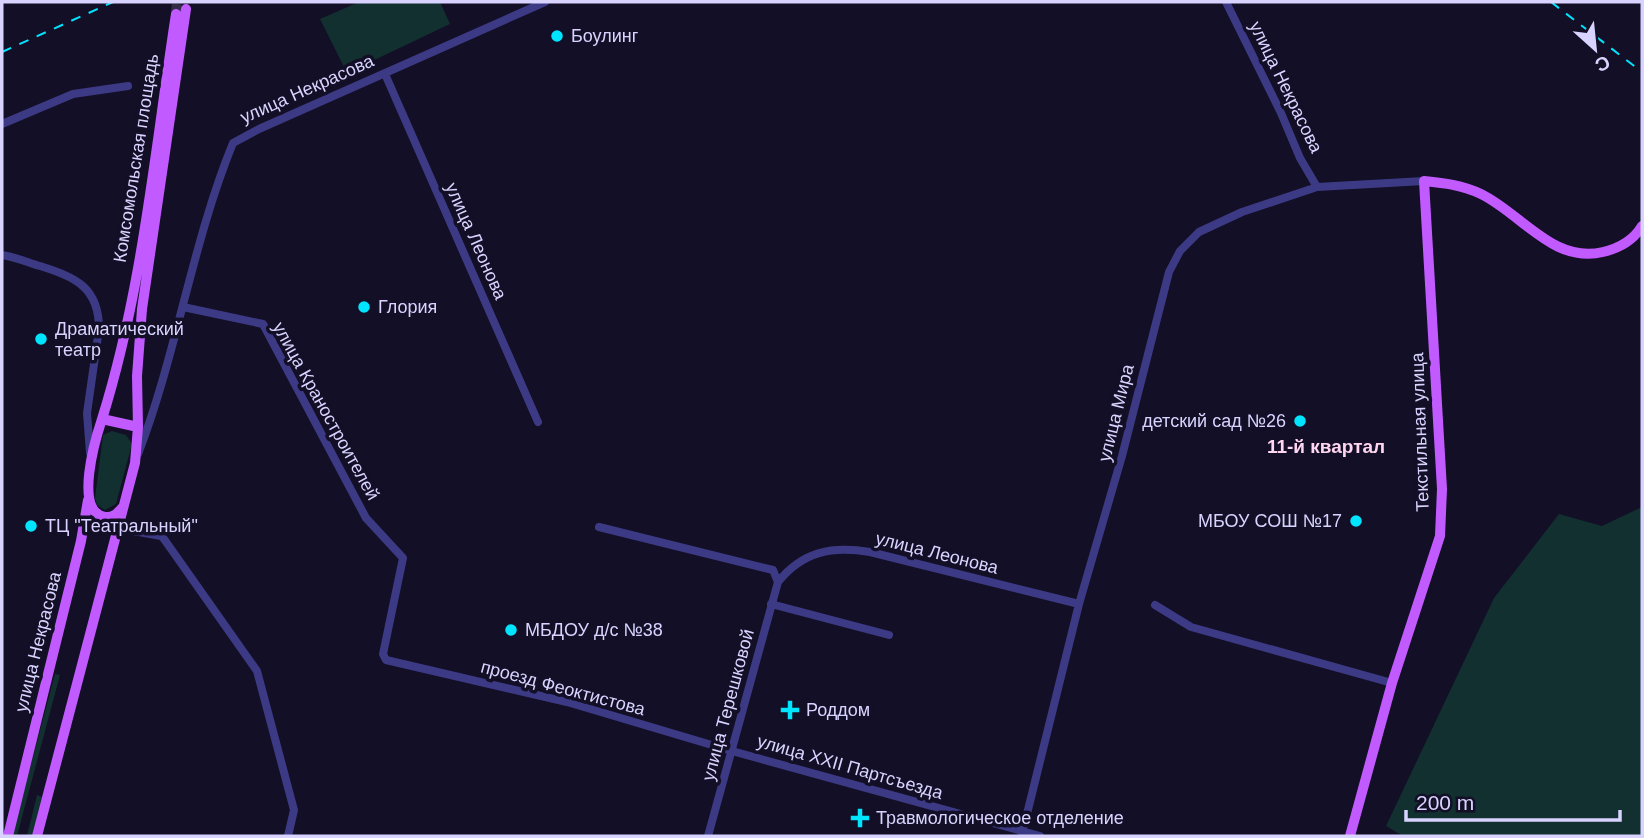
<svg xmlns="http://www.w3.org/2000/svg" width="1644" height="838" font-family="Helvetica,sans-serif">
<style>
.green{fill:#12302f}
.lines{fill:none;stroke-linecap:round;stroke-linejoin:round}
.major-tunnel{stroke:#312d47;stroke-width:10;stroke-dasharray:10 5;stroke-linecap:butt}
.minor{stroke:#3d3a85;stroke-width:8}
.major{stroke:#c25bff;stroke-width:10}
.rail{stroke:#00e5ff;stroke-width:2;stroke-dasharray:10 9;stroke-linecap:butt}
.poi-dot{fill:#00e5ff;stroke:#130f26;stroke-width:2.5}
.labels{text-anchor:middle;stroke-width:7;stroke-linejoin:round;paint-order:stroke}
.poi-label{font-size:18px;fill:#d9d4ff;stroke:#130f26;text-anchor:start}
.street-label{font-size:18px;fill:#d9d4ff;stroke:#130f26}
.neighbourhood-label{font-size:19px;font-weight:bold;fill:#ffd6f0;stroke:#130f26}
</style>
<rect width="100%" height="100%" fill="#130f26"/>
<path class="green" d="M 359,2 L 440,2 L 450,24 L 347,73 L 320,19 Z
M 112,431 L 126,435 L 132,444 L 116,504 L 105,510 L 97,505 L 95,498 L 103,435 Z
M 1642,507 L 1642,836 L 1403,836 L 1386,826 L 1494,598 L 1559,514 L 1602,526 Z
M 55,674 L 60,675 L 17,836 L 12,836 Z
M 37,795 L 42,797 L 32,836 L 27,836 Z"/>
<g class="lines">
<path class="major-tunnel" d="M 176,14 L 177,2"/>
<path class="minor" d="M 1226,2 L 1281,113 L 1300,158 L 1317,187
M 385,74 L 538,422
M 2,124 L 73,94 L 128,86
M 2,255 C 15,257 27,262 40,266 C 75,277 99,287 99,329 L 87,413 L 90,453
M 183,307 L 263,324 L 366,518 L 403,558 L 383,654 L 386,660 L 567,702 L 732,751 L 1040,836
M 138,454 C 177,353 192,243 233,143 L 259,129 L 545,2
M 599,527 L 773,570 L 778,582
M 117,528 L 161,536 L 164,539 L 257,671 L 294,810 L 288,836
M 771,604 L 889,635
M 1155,605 L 1191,627 L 1392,683
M 1022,834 L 1079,604 L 1122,456 L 1169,272 L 1180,251 L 1199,232 L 1242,212 L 1317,187 L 1424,181
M 708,836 L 778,582 C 803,551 832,546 870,552 L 1079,604"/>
<path class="major" d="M 102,419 C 143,288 155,149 176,14
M 138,427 L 137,376 L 142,309 L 186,9
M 8,836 L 81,541 L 88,500
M 37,836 L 135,463 L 138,427 L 102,419 C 96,437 73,512 105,517 C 113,518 118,513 123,507
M 1350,836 L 1392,683 L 1440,536 L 1442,489 L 1424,181 C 1444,183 1462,185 1481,194 C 1522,214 1553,264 1603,252 C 1620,248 1633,241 1642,226"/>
<path class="rail" d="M 1551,2 L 1642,72
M 2,52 L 113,2"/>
</g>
<g class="poi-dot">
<circle cx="557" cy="36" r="7"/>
<circle cx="364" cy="307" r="7"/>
<circle cx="41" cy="339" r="7"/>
<circle cx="1300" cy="421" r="7"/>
<circle cx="1356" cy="521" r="7"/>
<circle cx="31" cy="526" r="7"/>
<circle cx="511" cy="630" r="7"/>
<path d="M786.5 699.5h7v7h7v7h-7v7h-7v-7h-7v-7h7z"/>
<path d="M856.5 807.5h7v7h7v7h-7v7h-7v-7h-7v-7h7z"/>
</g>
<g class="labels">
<g class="poi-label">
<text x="571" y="42">Боулинг</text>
<text x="378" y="313">Глория</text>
<text x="55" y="335">Драматический<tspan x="55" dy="21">театр</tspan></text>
<text x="1286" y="427" text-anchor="end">детский сад №26</text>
<text x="1342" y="527" text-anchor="end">МБОУ СОШ №17</text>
<text x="45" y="532">ТЦ "Театральный"</text>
<text x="525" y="636">МБДОУ д/с №38</text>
<text x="806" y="716">Роддом</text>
<text x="876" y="824">Травмологическое отделение</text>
</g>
<g class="street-label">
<text transform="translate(1286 87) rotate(64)" y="6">улица Некрасова</text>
<text transform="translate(307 89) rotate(-24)" y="6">улица Некрасова</text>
<text transform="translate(136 158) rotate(-81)" y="6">Комсомольская площадь</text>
<text transform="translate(476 241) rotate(66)" y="6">улица Леонова</text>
<text transform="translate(326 411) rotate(61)" y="6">улица Краностроителей</text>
<text transform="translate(1116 413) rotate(-76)" y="6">улица Мира</text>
<text transform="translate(1420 432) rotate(-92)" y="6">Текстильная улица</text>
<text transform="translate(937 553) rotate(14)" y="6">улица Леонова</text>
<text transform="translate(38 642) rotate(-76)" y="6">улица Некрасова</text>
<text transform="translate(563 688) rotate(15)" y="6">проезд Феоктистова</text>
<text transform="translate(728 705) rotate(-75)" y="6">улица Терешковой</text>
<text transform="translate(850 767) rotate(16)" y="6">улица XXII Партсъезда</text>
</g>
<g class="neighbourhood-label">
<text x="1326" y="453">11-й квартал</text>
</g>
</g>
<rect width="1644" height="838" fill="none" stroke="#d9d4ff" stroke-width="7"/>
<g transform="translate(1595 49) rotate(153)" stroke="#130f26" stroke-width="5" paint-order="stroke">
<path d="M0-5L12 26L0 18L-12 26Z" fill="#d9d4ff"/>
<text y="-10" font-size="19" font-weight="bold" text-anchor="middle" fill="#d9d4ff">С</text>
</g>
<path d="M1406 810v10h214v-10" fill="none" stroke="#d9d4ff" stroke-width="3.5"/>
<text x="1416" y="810" font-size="21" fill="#d9d4ff" stroke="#130f26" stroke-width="5" paint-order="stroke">200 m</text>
</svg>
